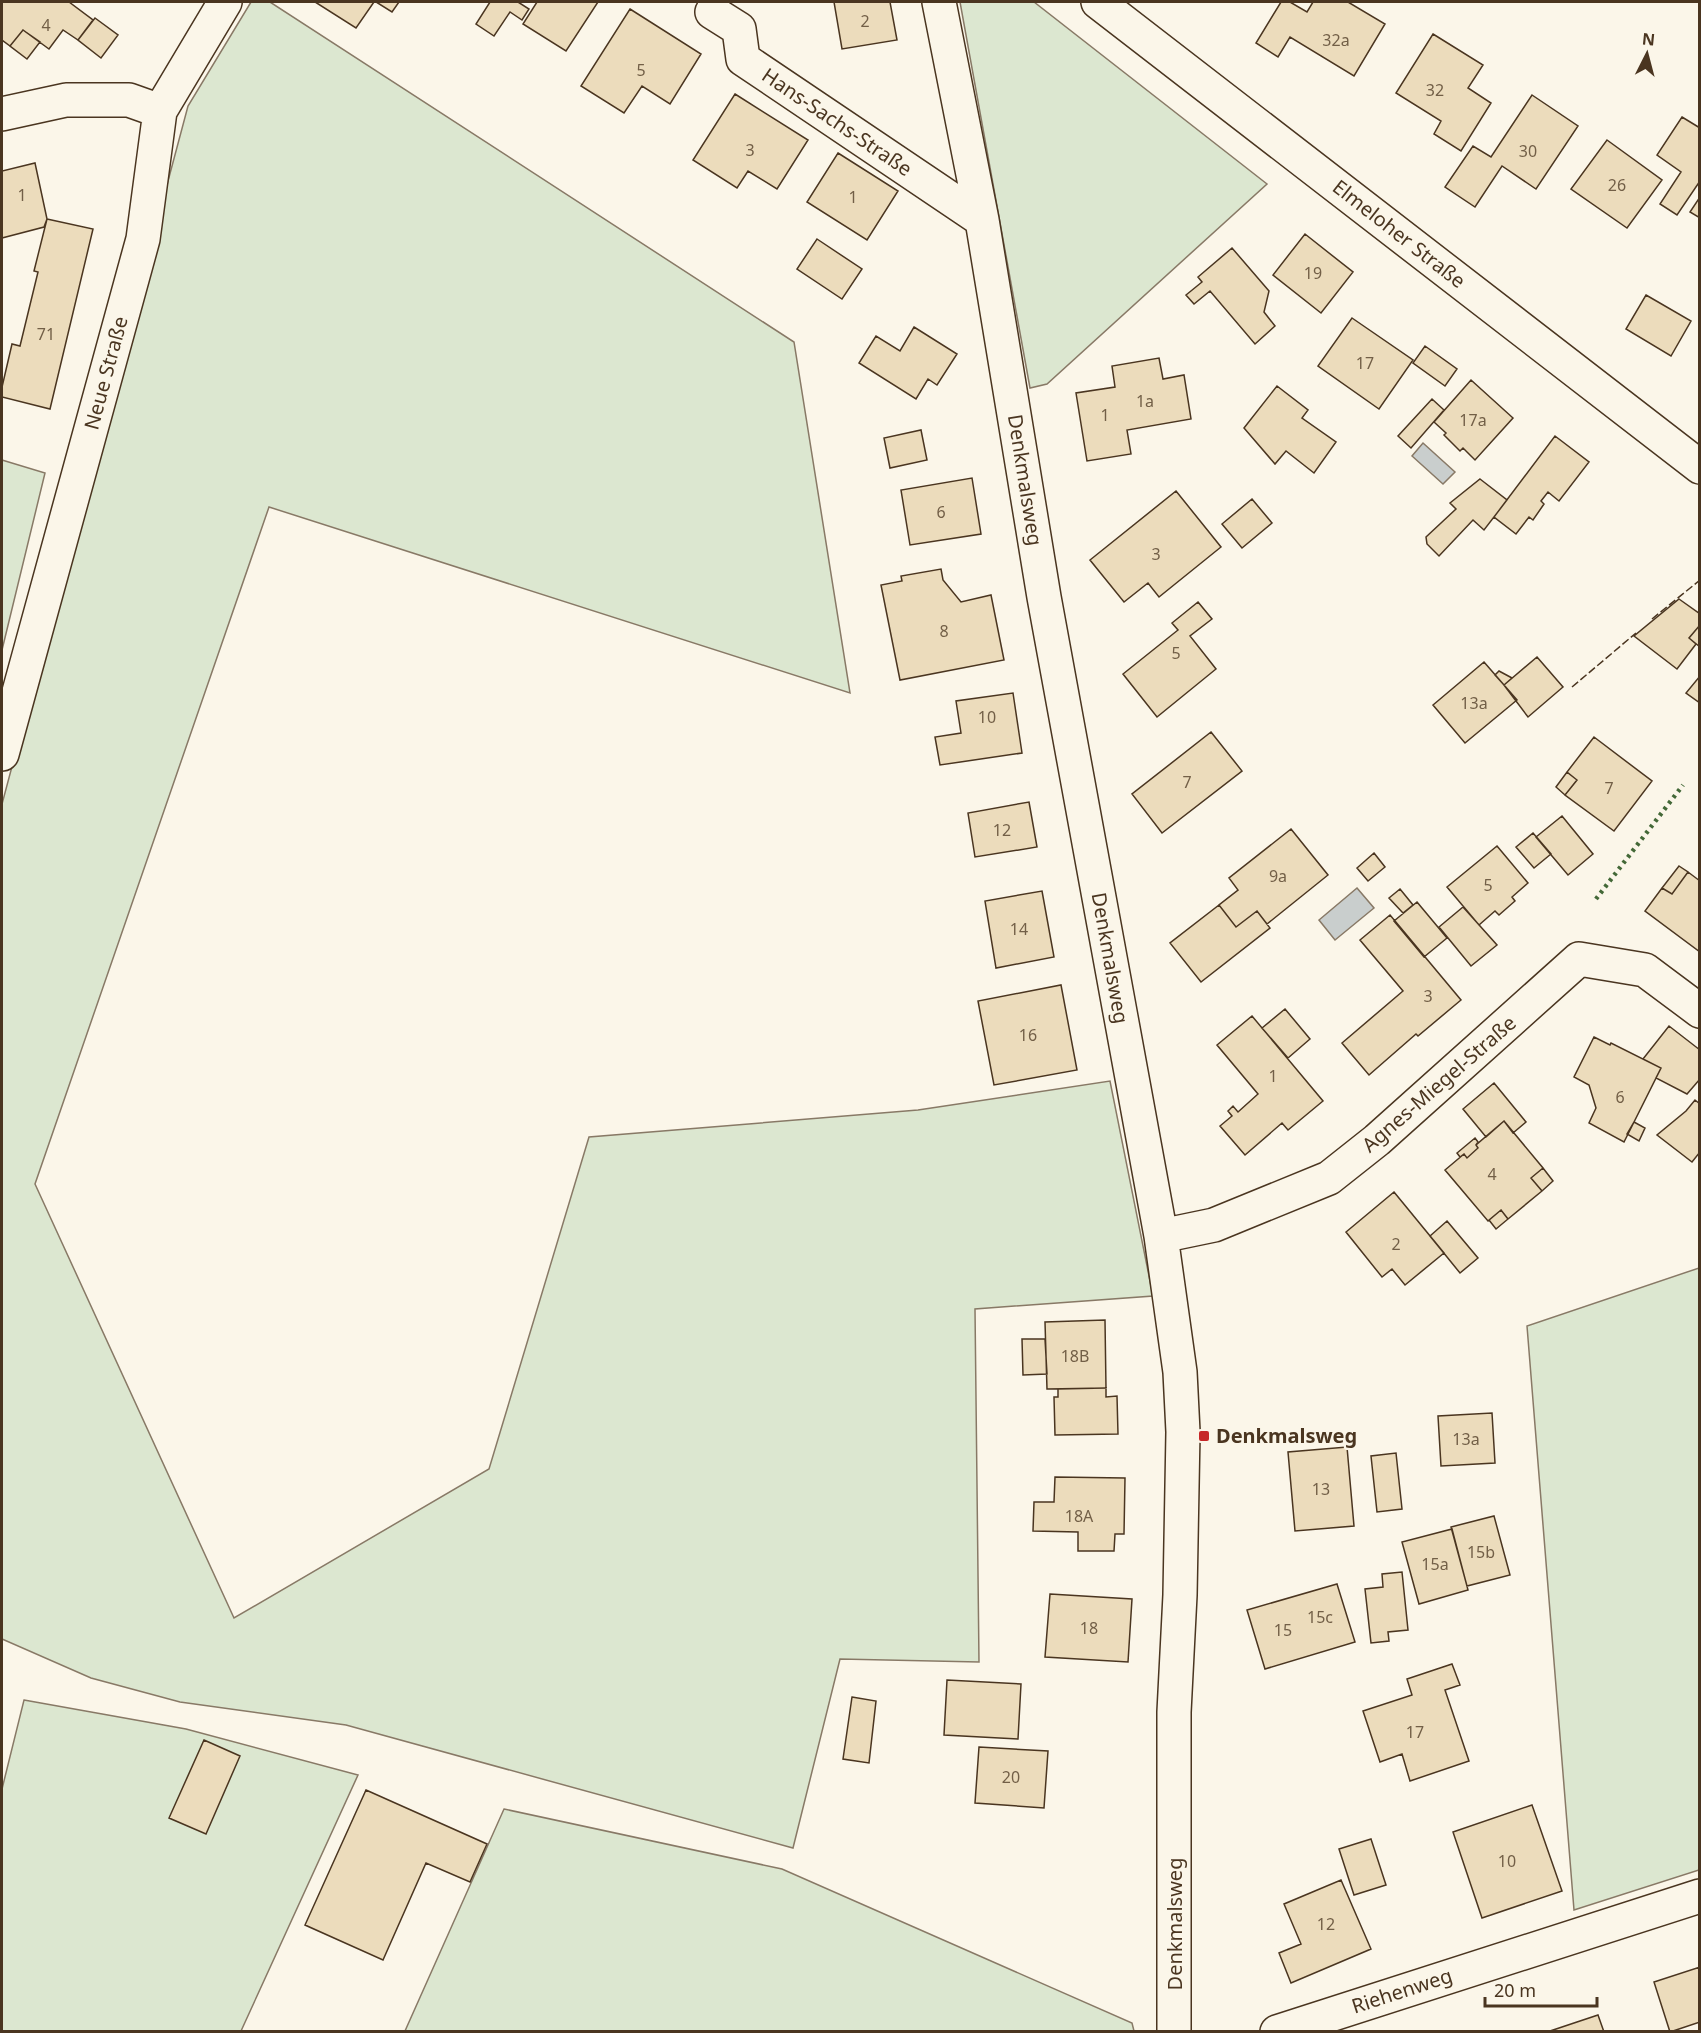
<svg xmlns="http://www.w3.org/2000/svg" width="1701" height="2033" font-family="'Noto Sans',sans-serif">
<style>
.green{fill:#dce7d0;stroke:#887966;stroke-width:1.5}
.water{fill:#c9cecd;stroke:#887966;stroke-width:1.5}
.building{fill:#ecdcbc;stroke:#4a3520;stroke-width:1.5}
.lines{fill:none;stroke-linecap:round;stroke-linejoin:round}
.minor-casing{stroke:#4a3520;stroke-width:36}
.tertiary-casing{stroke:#4a3520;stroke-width:36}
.minor{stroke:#fbf6e9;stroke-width:33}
.tertiary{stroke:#fbf6e9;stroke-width:33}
.hedge{stroke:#436837;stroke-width:4.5;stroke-dasharray:3 4.5;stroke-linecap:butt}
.fence{stroke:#4a3520;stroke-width:1.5;stroke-dasharray:8 3;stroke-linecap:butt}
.poi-dot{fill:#c62828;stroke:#fbf6e9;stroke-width:2}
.labels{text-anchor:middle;stroke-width:4.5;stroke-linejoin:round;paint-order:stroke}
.number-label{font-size:16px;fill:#725f47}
.street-label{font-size:20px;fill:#4a3520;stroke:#fbf6e9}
.poi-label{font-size:20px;font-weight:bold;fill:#4a3520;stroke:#fbf6e9;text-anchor:start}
</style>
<rect width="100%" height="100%" fill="#fbf6e9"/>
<path class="green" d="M 251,2 L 270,2 L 794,342 L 850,693 L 269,507 L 35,1184 L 234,1618 L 489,1469 L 589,1137 L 918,1110 L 1110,1081 L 1153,1296 L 975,1309 L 979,1662 L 840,1659 L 793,1848 L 346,1725 L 180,1702 L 91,1678 L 2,1639 L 2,804 L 188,106 Z
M 960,2 L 1034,2 L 1267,184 L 1047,384 L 1030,388 Z
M 2,460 L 45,473 L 2,650 Z
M 1699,1268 L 1699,1870 L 1574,1910 L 1527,1326 Z
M 24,1700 L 186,1729 L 358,1775 L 241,2031 L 2,2032 L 2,1789 Z
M 504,1809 L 782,1869 L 1132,2023 L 1134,2031 L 405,2031 Z"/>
<path class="water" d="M 1423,443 L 1455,472 L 1443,484 L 1412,456 Z
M 1357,888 L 1374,908 L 1335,940 L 1319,920 Z"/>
<path class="building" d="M 2,2 L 69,2 L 93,20 L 78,40 L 63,30 L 49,49 L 23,30 L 10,46 L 2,40 Z
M 315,2 L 374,2 L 356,28 Z
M 376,2 L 399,2 L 392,12 Z
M 490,2 L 518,2 L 529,9 L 522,20 L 510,12 L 494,36 L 476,24 Z
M 537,2 L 598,2 L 566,51 L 523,24 Z
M 834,2 L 890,2 L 897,40 L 842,49 Z
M 1281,2 L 1290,2 L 1307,12 L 1313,2 L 1348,2 L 1385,24 L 1354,76 L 1290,37 L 1278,57 L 1256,43 Z
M 630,9 L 701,54 L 670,104 L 642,86 L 624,113 L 581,86 Z
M 95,18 L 118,35 L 101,58 L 78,40 Z
M 23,30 L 40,42 L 27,59 L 10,46 Z
M 1433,34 L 1483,65 L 1468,88 L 1491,103 L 1461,151 L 1434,134 L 1441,121 L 1396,93 Z
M 735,94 L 808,140 L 777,189 L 748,171 L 737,188 L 693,160 Z
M 1532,95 L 1578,126 L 1536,189 L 1502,166 L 1475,207 L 1445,187 L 1473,146 L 1491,157 Z
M 1682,117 L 1700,128 L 1700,181 L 1677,215 L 1660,204 L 1681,172 L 1657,155 Z
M 1607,140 L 1662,180 L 1627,228 L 1571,189 Z
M 838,153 L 898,191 L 867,240 L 807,202 Z
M 35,163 L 47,219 L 44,227 L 2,238 L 2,171 Z
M 1700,197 L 1700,218 L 1690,212 Z
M 47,219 L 93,229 L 50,409 L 2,397 L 2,387 L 12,344 L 20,346 L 38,272 L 34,271 Z
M 1305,234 L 1353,272 L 1321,313 L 1273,275 Z
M 817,239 L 862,269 L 842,299 L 797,269 Z
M 1232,248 L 1269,291 L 1264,312 L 1275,326 L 1255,344 L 1210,291 L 1194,304 L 1186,295 L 1202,282 L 1198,277 Z
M 1646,295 L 1691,321 L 1671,356 L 1626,329 Z
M 1352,318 L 1413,360 L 1379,409 L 1318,366 Z
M 914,327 L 957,354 L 937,385 L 928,379 L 916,399 L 859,363 L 876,336 L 900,351 Z
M 1425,346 L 1457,369 L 1445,386 L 1413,363 Z
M 1159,358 L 1163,379 L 1184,375 L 1191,419 L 1127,430 L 1131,454 L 1087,461 L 1076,393 L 1115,387 L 1112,366 Z
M 1471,380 L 1513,418 L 1475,460 L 1463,448 L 1460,451 L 1444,435 L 1446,433 L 1434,422 Z
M 1277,386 L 1308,410 L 1302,418 L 1336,442 L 1314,473 L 1286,451 L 1275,464 L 1244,428 Z
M 1432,399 L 1444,410 L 1411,448 L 1398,436 Z
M 921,430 L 927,460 L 890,468 L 884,438 Z
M 1555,436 L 1589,462 L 1559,501 L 1548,492 L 1541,501 L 1544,504 L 1533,520 L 1529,517 L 1516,534 L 1494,517 Z
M 972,478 L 981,534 L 910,545 L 901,490 Z
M 1480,479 L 1507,500 L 1484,530 L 1473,520 L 1439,556 L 1427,544 L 1426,537 L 1456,509 L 1450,503 Z
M 1176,491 L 1221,547 L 1159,597 L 1148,583 L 1124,602 L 1090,560 Z
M 1252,499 L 1272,523 L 1242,548 L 1222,524 Z
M 941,569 L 943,580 L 961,602 L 991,595 L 1004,660 L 900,680 L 881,585 L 902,581 L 901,576 Z
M 1679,599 L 1700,614 L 1700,625 L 1689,638 L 1696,644 L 1677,669 L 1634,636 Z
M 1198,602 L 1212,619 L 1190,636 L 1216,669 L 1157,717 L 1123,674 L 1178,630 L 1172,623 Z
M 1700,625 L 1700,647 L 1689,638 Z
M 1537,657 L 1563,687 L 1528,717 L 1504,685 Z
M 1484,662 L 1517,700 L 1465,743 L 1433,705 Z
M 1499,671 L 1512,678 L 1504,685 L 1495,675 Z
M 1700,676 L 1700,703 L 1686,693 Z
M 1013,693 L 1022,753 L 940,765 L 935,737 L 961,733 L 956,701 Z
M 1211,732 L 1242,771 L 1162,833 L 1132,794 Z
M 1594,737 L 1652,781 L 1614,831 L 1565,795 L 1577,780 L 1567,772 Z
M 1567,772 L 1577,780 L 1565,795 L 1556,787 Z
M 1029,802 L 1037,847 L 975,857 L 968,813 Z
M 1562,816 L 1593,854 L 1568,875 L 1536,837 Z
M 1291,829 L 1328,875 L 1267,924 L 1257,911 L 1236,927 L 1219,905 L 1238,890 L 1229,878 Z
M 1533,833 L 1551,854 L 1534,868 L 1516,847 Z
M 1497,846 L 1528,883 L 1512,897 L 1515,901 L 1499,915 L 1495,911 L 1479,925 L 1447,887 Z
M 1374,853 L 1385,867 L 1368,881 L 1357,868 Z
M 1679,866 L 1688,872 L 1672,894 L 1662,888 Z
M 1688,872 L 1700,881 L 1700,952 L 1645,911 L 1662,888 L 1672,894 Z
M 1400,889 L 1413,905 L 1403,913 L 1389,898 Z
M 1042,891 L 1054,957 L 996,968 L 985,901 Z
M 1417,902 L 1447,938 L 1424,957 L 1394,921 Z
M 1219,905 L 1236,927 L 1257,911 L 1270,928 L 1201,982 L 1170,943 Z
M 1463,907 L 1497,945 L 1471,966 L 1439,927 Z
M 1390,915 L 1461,1000 L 1418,1036 L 1416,1034 L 1369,1075 L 1342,1043 L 1403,991 L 1360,940 Z
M 1061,985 L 1077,1070 L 994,1085 L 978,1001 Z
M 1285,1009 L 1310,1039 L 1288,1058 L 1262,1028 Z
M 1252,1016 L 1323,1101 L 1288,1130 L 1282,1123 L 1245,1155 L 1220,1126 L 1232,1116 L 1228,1111 L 1233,1106 L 1238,1112 L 1258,1094 L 1217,1045 Z
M 1669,1026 L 1700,1050 L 1700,1079 L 1687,1094 L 1656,1078 L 1661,1068 L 1643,1059 Z
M 1594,1037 L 1610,1045 L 1611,1043 L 1661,1068 L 1624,1142 L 1589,1123 L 1596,1108 L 1589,1085 L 1574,1077 Z
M 1494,1083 L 1526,1122 L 1513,1133 L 1504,1121 L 1486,1137 L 1463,1109 Z
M 1695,1100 L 1700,1104 L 1700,1152 L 1692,1162 L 1657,1135 L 1686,1111 Z
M 1504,1121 L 1543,1168 L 1531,1178 L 1542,1191 L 1508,1219 L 1501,1210 L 1488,1221 L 1445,1170 L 1464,1154 L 1467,1158 L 1478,1148 L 1476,1145 Z
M 1634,1122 L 1645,1128 L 1639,1141 L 1627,1134 Z
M 1475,1138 L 1478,1142 L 1476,1145 L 1478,1148 L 1467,1158 L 1464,1154 L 1460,1157 L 1457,1153 Z
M 1543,1168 L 1553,1181 L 1542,1191 L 1531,1178 Z
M 1394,1192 L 1444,1253 L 1405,1285 L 1392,1269 L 1382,1277 L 1346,1232 Z
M 1501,1210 L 1508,1219 L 1496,1229 L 1489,1220 Z
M 1447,1221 L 1478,1258 L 1460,1273 L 1430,1236 Z
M 1105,1320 L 1106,1388 L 1047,1389 L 1045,1322 Z
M 1022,1339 L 1045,1339 L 1047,1374 L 1023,1375 Z
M 1106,1388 L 1106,1397 L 1117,1396 L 1118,1434 L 1055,1435 L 1054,1397 L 1058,1397 L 1058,1389 Z
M 1492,1413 L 1495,1463 L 1441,1466 L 1438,1416 Z
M 1347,1447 L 1354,1526 L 1295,1531 L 1288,1452 Z
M 1396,1453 L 1402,1509 L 1377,1512 L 1371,1456 Z
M 1055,1477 L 1125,1478 L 1124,1534 L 1115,1534 L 1114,1551 L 1078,1551 L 1078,1532 L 1033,1531 L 1034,1502 L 1054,1502 Z
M 1494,1516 L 1510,1575 L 1467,1586 L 1451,1527 Z
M 1452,1529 L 1468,1590 L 1419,1604 L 1402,1542 Z
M 1402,1572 L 1408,1630 L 1388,1632 L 1389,1641 L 1371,1643 L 1365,1589 L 1383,1587 L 1382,1574 Z
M 1337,1584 L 1355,1642 L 1265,1669 L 1247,1610 Z
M 1050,1594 L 1132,1599 L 1128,1662 L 1045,1657 Z
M 1452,1664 L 1460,1685 L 1445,1690 L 1469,1761 L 1410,1781 L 1402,1754 L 1380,1762 L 1363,1711 L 1412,1695 L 1407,1679 Z
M 947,1680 L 1021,1684 L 1018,1739 L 944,1735 Z
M 852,1697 L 876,1701 L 869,1763 L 843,1759 Z
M 204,1740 L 240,1756 L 206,1834 L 169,1818 Z
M 979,1747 L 1048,1751 L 1044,1808 L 975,1803 Z
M 366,1790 L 487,1844 L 470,1882 L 426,1863 L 383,1960 L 305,1925 Z
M 1532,1805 L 1562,1891 L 1482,1918 L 1453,1832 Z
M 1371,1839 L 1386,1885 L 1354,1895 L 1339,1849 Z
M 1341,1880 L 1371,1949 L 1291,1983 L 1279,1953 L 1301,1944 L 1284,1904 Z
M 1700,1967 L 1700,2022 L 1670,2032 L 1654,1982 Z
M 1598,2015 L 1604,2032 L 1547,2032 Z"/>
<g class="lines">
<g class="minor-casing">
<path id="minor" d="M 939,2 L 982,220 L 1044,597 L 1161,1236 L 1180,1372 L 1183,1432 L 1180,1595 L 1174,1712 L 1174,2032
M 712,12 L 739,29 L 743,59 L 982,220
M 2,114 L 66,100 L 129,100 L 160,111
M 2,754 L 143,239 L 160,111 L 225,2
M 1161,1236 L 1214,1225 L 1329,1178 L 1377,1140 L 1579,959 L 1645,970 L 1700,1011
M 1277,2032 L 1700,1896"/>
</g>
<g class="tertiary-casing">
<path id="tertiary" d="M 1098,2 L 1700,467"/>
</g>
<use href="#minor" class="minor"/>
<use href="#tertiary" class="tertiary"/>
<path class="hedge" d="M 1596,899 L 1683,785"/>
<path class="fence" d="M 1652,619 L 1700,580
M 1572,687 L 1636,633"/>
</g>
<rect class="poi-dot" x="1198" y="1430" width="12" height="12" rx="3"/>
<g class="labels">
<g class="number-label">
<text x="865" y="27">2</text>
<text x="46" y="31">4</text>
<text x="1336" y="46">32a</text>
<text x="641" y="76">5</text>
<text x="1435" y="96">32</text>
<text x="750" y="156">3</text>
<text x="1528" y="157">30</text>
<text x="1617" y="191">26</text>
<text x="22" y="201">1</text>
<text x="853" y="203">1</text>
<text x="1313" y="279">19</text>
<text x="46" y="340">71</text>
<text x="1365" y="369">17</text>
<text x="1145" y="407">1a</text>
<text x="1105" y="421">1</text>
<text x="1473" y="426">17a</text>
<text x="941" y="518">6</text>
<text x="1156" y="560">3</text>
<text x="944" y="637">8</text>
<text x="1176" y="659">5</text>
<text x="1474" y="709">13a</text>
<text x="987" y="723">10</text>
<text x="1187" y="788">7</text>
<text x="1609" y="794">7</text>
<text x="1002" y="836">12</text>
<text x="1278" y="882">9a</text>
<text x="1488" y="891">5</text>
<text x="1019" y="935">14</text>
<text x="1428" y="1002">3</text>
<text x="1028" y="1041">16</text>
<text x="1273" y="1082">1</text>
<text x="1620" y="1103">6</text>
<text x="1492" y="1180">4</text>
<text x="1396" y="1250">2</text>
<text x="1075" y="1362">18B</text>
<text x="1466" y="1445">13a</text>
<text x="1321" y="1495">13</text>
<text x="1079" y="1522">18A</text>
<text x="1481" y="1558">15b</text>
<text x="1435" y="1570">15a</text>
<text x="1320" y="1623">15c</text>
<text x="1089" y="1634">18</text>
<text x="1283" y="1636">15</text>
<text x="1415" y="1738">17</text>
<text x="1011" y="1783">20</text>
<text x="1507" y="1867">10</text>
<text x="1326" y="1930">12</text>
</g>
<g class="street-label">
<text transform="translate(837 122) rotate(34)" y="7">Hans-Sachs-Straße</text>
<text transform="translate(1399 234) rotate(38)" y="7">Elmeloher Straße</text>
<text transform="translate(106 373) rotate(-75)" y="7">Neue Straße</text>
<text transform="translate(1025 480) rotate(81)" y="7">Denkmalsweg</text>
<text transform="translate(1110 958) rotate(80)" y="7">Denkmalsweg</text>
<text transform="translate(1439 1084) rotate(-41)" y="7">Agnes-Miegel-Straße</text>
<text transform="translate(1175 1924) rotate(-90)" y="7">Denkmalsweg</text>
<text transform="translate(1402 1991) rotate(-18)" y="7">Riehenweg</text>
</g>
<g class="poi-label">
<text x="1216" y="1443">Denkmalsweg</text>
</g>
</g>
<rect width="1701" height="2033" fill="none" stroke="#4a3520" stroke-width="6"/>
<g transform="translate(1647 54) rotate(6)" stroke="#fbf6e9" stroke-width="4.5" paint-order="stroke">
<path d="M0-4.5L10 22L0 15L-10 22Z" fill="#4a3520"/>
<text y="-9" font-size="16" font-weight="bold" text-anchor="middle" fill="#4a3520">N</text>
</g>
<path d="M1485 1997v9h112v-9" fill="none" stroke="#4a3520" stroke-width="3"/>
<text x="1494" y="1997" font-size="18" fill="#4a3520" stroke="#fbf6e9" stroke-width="4.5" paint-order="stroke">20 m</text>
</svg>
